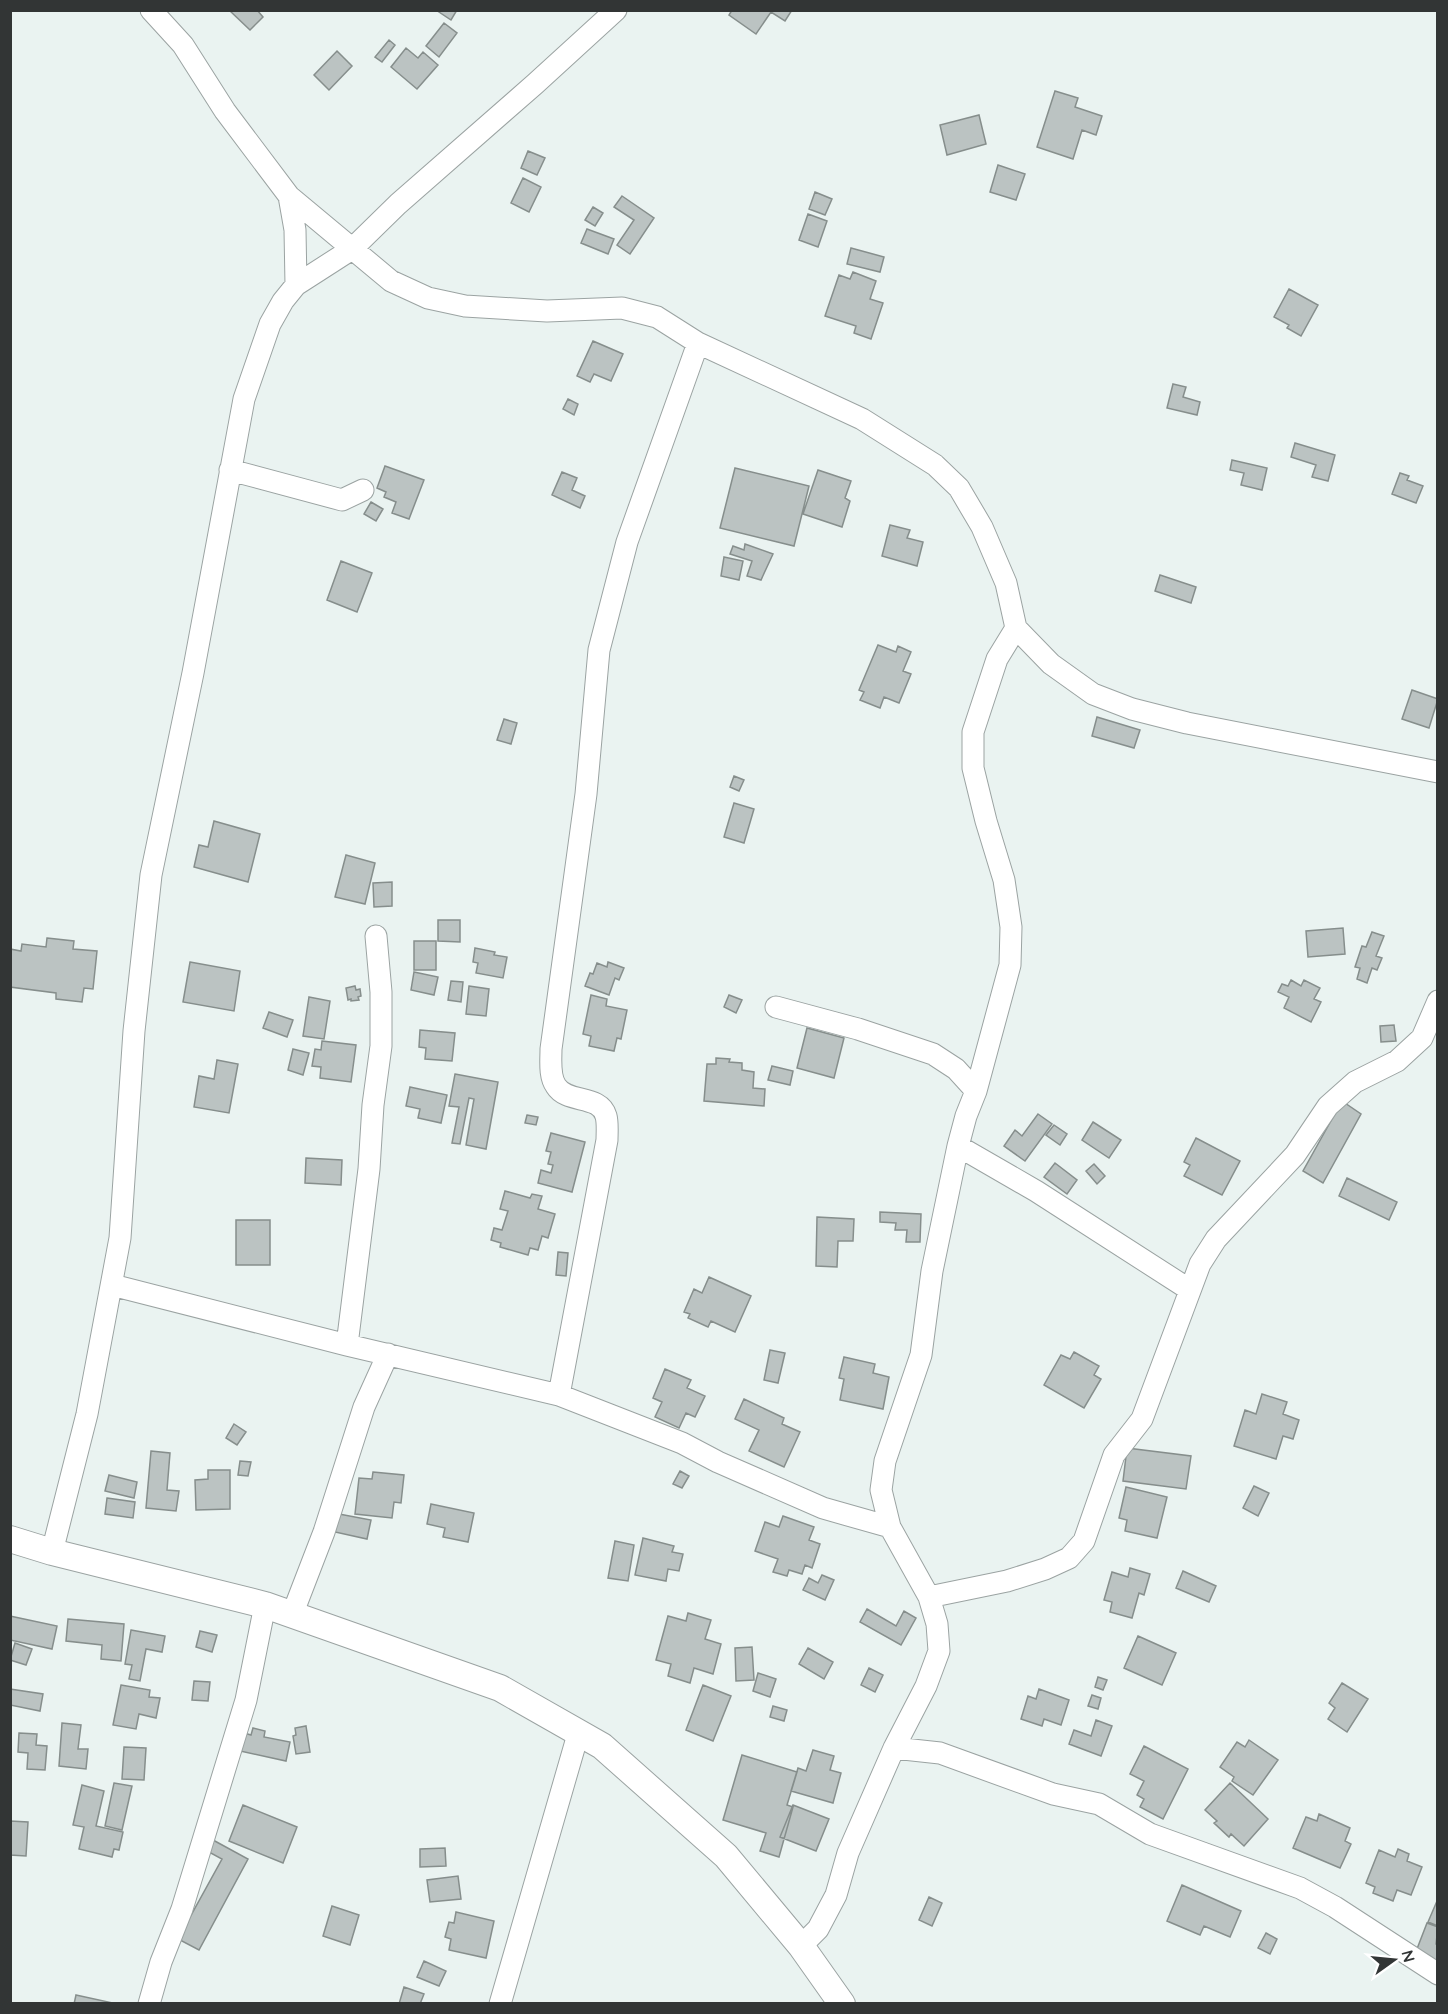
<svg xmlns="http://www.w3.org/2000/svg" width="1448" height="2014" font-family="Quicksand,sans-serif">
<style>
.building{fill:#bbc3c2;stroke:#868e8c;stroke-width:1.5}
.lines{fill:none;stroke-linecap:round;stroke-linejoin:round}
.minor-casing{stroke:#9ba3a2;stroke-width:23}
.tertiary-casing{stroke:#9ba3a2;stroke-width:28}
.minor{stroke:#fff;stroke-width:21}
.tertiary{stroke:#fff;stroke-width:26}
</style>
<rect width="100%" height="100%" fill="#eaf3f1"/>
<path class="building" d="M 229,10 L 257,10 L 263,17 L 250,30 Z
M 436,10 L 457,10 L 451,20 Z
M 732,10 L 792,10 L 785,21 L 771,12 L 756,34 L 729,15 Z
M 444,23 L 457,33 L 439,57 L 426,46 Z
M 389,40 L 395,45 L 382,62 L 375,57 Z
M 406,48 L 418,58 L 423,52 L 438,65 L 417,89 L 391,67 Z
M 337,51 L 352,66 L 329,90 L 314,75 Z
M 1055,91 L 1078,98 L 1075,107 L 1102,116 L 1096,135 L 1082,130 L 1073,159 L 1037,147 Z
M 979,115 L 986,144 L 947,155 L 940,125 Z
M 528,151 L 545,158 L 537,175 L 521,168 Z
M 998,165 L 1025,174 L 1016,200 L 990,192 Z
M 523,178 L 541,187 L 529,212 L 511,203 Z
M 815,192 L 832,199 L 825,215 L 809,209 Z
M 622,196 L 654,218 L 630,254 L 617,245 L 634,220 L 614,207 Z
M 593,207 L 603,213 L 595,226 L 585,220 Z
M 808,214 L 827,221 L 818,247 L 799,240 Z
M 587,229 L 614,239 L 608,254 L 581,243 Z
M 851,248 L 884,257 L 880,272 L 847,264 Z
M 853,272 L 876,281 L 870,299 L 883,303 L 871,339 L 854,333 L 856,326 L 825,316 L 839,275 L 850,279 Z
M 1289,289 L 1318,305 L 1301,336 L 1287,328 L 1289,325 L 1274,317 Z
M 593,341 L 623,354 L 611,381 L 594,374 L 590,382 L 577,376 Z
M 1173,384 L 1186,387 L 1183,397 L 1200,402 L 1197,415 L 1167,408 Z
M 568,399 L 578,404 L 574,415 L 563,409 Z
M 1295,443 L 1335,455 L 1328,481 L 1312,477 L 1316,465 L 1291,457 Z
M 1232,460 L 1267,468 L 1262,490 L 1241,485 L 1244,473 L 1230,470 Z
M 385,466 L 424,480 L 409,519 L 392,513 L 396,502 L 384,497 L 386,492 L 377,488 Z
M 735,468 L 809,486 L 794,546 L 720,528 Z
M 818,470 L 851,481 L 845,498 L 850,501 L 842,527 L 803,514 Z
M 562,472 L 577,478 L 572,490 L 585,496 L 580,508 L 552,495 Z
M 1400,473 L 1409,476 L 1407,480 L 1423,486 L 1416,503 L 1392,494 Z
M 371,502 L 383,509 L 376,521 L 364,514 Z
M 890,525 L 910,530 L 907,538 L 923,542 L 917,566 L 882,556 Z
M 745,544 L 773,554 L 761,580 L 747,576 L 752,561 L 730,554 L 733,546 L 744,550 Z
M 724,557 L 743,561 L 739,580 L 721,576 Z
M 341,561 L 372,573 L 357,612 L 327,600 Z
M 1160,575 L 1196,587 L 1191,603 L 1155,591 Z
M 878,645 L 896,652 L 898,646 L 911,652 L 903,671 L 911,674 L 899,703 L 884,697 L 880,708 L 860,700 L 864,692 L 859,690 Z
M 1412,690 L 1438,699 L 1429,728 L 1402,719 Z
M 1097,717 L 1140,730 L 1134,748 L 1092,736 Z
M 504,719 L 517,723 L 511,744 L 497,740 Z
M 734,776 L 744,780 L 739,791 L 730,787 Z
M 734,803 L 754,809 L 744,843 L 724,837 Z
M 214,821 L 260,834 L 248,882 L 194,867 L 199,845 L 208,847 Z
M 346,855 L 375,863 L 365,904 L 335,897 Z
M 392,882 L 392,906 L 374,907 L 373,883 Z
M 438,920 L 460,920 L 460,942 L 438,941 Z
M 1343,928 L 1345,954 L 1308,957 L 1306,931 Z
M 1372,932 L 1384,936 L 1376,956 L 1382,958 L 1377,970 L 1372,968 L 1367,983 L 1357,979 L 1360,968 L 1355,967 L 1362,946 L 1366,947 Z
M 47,938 L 74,941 L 73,949 L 97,951 L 93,989 L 84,988 L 82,1002 L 56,999 L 56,993 L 10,987 L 10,949 L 21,951 L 22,944 L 46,947 Z
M 414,941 L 436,941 L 436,970 L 414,970 Z
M 475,948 L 495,952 L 494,955 L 507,957 L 503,978 L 476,973 L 478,963 L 473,962 Z
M 190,962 L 240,971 L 234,1011 L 183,1002 Z
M 608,962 L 624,968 L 619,980 L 615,978 L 609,995 L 585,986 L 590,973 L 593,974 L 597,963 L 607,967 Z
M 414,972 L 438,977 L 434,995 L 411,990 Z
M 1291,980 L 1301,986 L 1304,980 L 1320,988 L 1314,999 L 1321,1002 L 1311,1022 L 1284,1008 L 1289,997 L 1278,992 L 1282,984 L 1288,986 Z
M 451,981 L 463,982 L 461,1002 L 448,1000 Z
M 355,986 L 356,990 L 360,989 L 361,996 L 358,997 L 359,1000 L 351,1001 L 351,999 L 348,1000 L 346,988 Z
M 469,986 L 489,989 L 486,1016 L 466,1014 Z
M 591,995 L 607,999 L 606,1006 L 627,1010 L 621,1039 L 617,1038 L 614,1051 L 589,1046 L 591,1036 L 583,1034 Z
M 729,995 L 742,1000 L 736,1013 L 724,1007 Z
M 309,997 L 330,1001 L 324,1039 L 303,1036 Z
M 269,1012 L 293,1020 L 287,1037 L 263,1028 Z
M 1394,1025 L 1396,1041 L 1381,1042 L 1380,1026 Z
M 807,1028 L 844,1038 L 834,1078 L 797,1068 Z
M 420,1030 L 455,1033 L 452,1061 L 425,1059 L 426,1048 L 419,1047 Z
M 322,1041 L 356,1045 L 351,1082 L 320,1078 L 321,1067 L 312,1066 L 315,1049 L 321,1050 Z
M 293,1049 L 309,1053 L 303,1075 L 288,1070 Z
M 716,1058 L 730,1059 L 729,1062 L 742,1063 L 742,1070 L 754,1072 L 753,1088 L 765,1089 L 764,1106 L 704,1101 L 707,1064 L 716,1064 Z
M 217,1060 L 238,1064 L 229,1113 L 194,1107 L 199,1076 L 214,1079 Z
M 772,1066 L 793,1071 L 790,1085 L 768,1080 Z
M 455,1074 L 498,1082 L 486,1149 L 466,1145 L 474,1099 L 469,1098 L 460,1144 L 452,1143 L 459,1107 L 449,1106 Z
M 410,1087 L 447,1095 L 441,1123 L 418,1118 L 420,1109 L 406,1106 Z
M 1342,1101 L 1361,1114 L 1323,1183 L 1303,1171 Z
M 1038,1114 L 1052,1124 L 1025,1161 L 1004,1146 L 1015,1130 L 1022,1136 Z
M 527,1115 L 538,1117 L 536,1125 L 525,1123 Z
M 1093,1122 L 1121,1140 L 1109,1158 L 1082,1140 Z
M 1054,1125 L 1067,1134 L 1060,1145 L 1046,1135 Z
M 551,1133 L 585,1142 L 572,1192 L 538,1183 L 541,1170 L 551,1173 L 553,1165 L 548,1164 L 551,1152 L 546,1151 Z
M 1196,1138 L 1240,1161 L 1222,1195 L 1184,1176 L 1190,1165 L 1184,1162 Z
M 306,1158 L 342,1160 L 341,1185 L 305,1183 Z
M 1055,1163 L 1077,1180 L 1067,1194 L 1044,1177 Z
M 1094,1164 L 1105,1176 L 1097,1184 L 1086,1171 Z
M 1347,1178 L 1397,1202 L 1389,1220 L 1339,1196 Z
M 505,1191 L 530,1198 L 532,1194 L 542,1196 L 538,1209 L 555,1214 L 548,1238 L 542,1236 L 538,1250 L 530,1248 L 528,1255 L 500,1247 L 501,1243 L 491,1240 L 494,1228 L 502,1230 L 508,1211 L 500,1209 Z
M 880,1212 L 921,1214 L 920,1242 L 906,1242 L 907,1230 L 895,1230 L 896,1223 L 880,1222 Z
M 817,1217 L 854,1219 L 853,1241 L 838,1241 L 837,1267 L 816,1266 Z
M 236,1220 L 270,1220 L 270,1265 L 236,1265 Z
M 558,1252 L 568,1253 L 566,1276 L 556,1275 Z
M 709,1277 L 751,1296 L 735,1332 L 711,1321 L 708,1327 L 688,1318 L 690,1314 L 684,1312 L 694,1289 L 702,1293 Z
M 770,1350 L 785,1353 L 778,1383 L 764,1380 Z
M 1074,1352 L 1099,1366 L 1094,1375 L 1101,1379 L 1084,1408 L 1044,1385 L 1061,1355 L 1070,1359 Z
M 844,1357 L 875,1364 L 873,1373 L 889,1377 L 883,1409 L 840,1400 L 844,1379 L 839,1378 Z
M 665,1369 L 691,1380 L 687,1388 L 705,1396 L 695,1417 L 686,1413 L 679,1428 L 655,1417 L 662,1402 L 653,1398 Z
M 1262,1394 L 1287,1402 L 1283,1414 L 1299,1420 L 1293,1439 L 1283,1436 L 1276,1459 L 1234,1446 L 1245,1410 L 1256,1414 Z
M 744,1399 L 784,1418 L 782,1424 L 800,1432 L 784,1467 L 749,1451 L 759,1430 L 735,1419 Z
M 234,1424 L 246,1432 L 237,1445 L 226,1438 Z
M 1127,1448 L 1191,1456 L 1186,1489 L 1123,1481 Z
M 151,1451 L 170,1453 L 167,1490 L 179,1491 L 176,1511 L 146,1508 Z
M 240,1461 L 251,1462 L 248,1476 L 238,1475 Z
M 208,1470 L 230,1470 L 230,1509 L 196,1510 L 195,1480 L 208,1479 Z
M 680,1471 L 689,1476 L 682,1488 L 673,1484 Z
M 373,1472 L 404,1475 L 401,1503 L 394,1502 L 392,1518 L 355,1514 L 359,1478 L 372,1479 Z
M 109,1475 L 137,1482 L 134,1498 L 105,1491 Z
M 1254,1486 L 1269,1493 L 1258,1516 L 1243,1508 Z
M 1126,1487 L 1167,1497 L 1157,1538 L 1125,1531 L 1127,1520 L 1119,1518 Z
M 107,1498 L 135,1502 L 133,1518 L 105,1514 Z
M 431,1504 L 474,1513 L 468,1542 L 443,1537 L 445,1528 L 427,1524 Z
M 339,1514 L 371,1520 L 367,1539 L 335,1532 Z
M 783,1516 L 814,1527 L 809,1540 L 820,1544 L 812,1568 L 805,1565 L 802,1574 L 789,1570 L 787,1576 L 773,1572 L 778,1559 L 755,1551 L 765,1522 L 779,1527 Z
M 643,1538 L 674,1546 L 672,1552 L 683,1554 L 679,1571 L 668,1569 L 666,1581 L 635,1575 Z
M 615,1541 L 634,1545 L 628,1581 L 608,1578 Z
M 1130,1568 L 1150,1574 L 1144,1595 L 1139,1593 L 1132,1618 L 1110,1612 L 1112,1602 L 1104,1600 L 1112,1572 L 1128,1577 Z
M 1183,1571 L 1216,1586 L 1209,1602 L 1176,1588 Z
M 822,1575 L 834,1580 L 825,1600 L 803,1590 L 809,1578 L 818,1583 Z
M 867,1609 L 896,1626 L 904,1611 L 916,1618 L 901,1645 L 860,1622 Z
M 688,1613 L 711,1620 L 705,1639 L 721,1644 L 713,1674 L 694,1668 L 690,1683 L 668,1676 L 671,1664 L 656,1660 L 668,1616 L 686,1621 Z
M 10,1616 L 57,1626 L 52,1649 L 10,1640 Z
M 68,1619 L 124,1624 L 121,1661 L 101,1659 L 102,1645 L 66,1641 Z
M 131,1630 L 165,1636 L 162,1652 L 146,1649 L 140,1681 L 129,1679 L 132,1665 L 125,1664 Z
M 200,1631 L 217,1635 L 212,1652 L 196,1647 Z
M 1138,1636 L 1176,1653 L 1162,1685 L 1124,1668 Z
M 15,1643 L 32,1649 L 26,1665 L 10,1660 Z
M 752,1647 L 754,1680 L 736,1681 L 735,1648 Z
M 808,1648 L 833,1662 L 824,1679 L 799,1664 Z
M 869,1668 L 883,1675 L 875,1692 L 861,1685 Z
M 758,1673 L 776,1679 L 770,1697 L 753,1691 Z
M 1098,1677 L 1107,1680 L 1103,1690 L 1095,1687 Z
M 194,1681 L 210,1682 L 208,1701 L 192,1700 Z
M 1342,1683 L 1368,1699 L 1347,1732 L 1328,1719 L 1335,1708 L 1329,1703 Z
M 121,1685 L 150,1690 L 149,1697 L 160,1698 L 156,1718 L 139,1714 L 136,1729 L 113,1725 Z
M 703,1685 L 731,1696 L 713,1741 L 686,1730 Z
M 10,1689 L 43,1694 L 40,1711 L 10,1705 Z
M 1039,1689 L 1069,1700 L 1061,1725 L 1044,1719 L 1042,1726 L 1021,1719 L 1028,1696 L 1036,1699 Z
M 1092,1695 L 1101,1698 L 1098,1709 L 1088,1706 Z
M 773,1706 L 787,1710 L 784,1721 L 770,1717 Z
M 1096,1720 L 1112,1726 L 1101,1756 L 1069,1744 L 1074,1730 L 1091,1736 Z
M 62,1723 L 81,1725 L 78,1749 L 88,1749 L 86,1769 L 59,1766 Z
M 306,1726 L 310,1752 L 296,1754 L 293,1736 L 296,1735 L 295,1728 Z
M 253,1728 L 265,1731 L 264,1737 L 290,1742 L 286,1761 L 240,1751 L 244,1733 L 251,1735 Z
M 19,1733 L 37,1734 L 36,1745 L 47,1746 L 45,1770 L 27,1769 L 28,1753 L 18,1752 Z
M 1249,1740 L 1278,1760 L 1253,1795 L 1232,1781 L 1234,1777 L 1220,1767 L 1237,1742 L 1245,1747 Z
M 1144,1746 L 1188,1769 L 1163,1819 L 1140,1807 L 1144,1799 L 1137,1795 L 1144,1781 L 1130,1774 Z
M 124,1747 L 146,1748 L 144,1780 L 122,1779 Z
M 813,1750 L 834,1756 L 830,1770 L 841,1773 L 833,1803 L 791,1791 L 798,1768 L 806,1771 Z
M 742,1755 L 797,1772 L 787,1805 L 793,1807 L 779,1857 L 760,1851 L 766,1833 L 723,1820 Z
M 114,1783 L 132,1786 L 122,1830 L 105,1826 Z
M 1230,1783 L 1268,1819 L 1244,1846 L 1231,1834 L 1229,1837 L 1214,1823 L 1217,1821 L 1205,1810 Z
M 82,1785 L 104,1791 L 96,1826 L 123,1832 L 119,1850 L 114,1849 L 112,1857 L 79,1849 L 84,1827 L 73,1825 Z
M 243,1805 L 297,1827 L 283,1863 L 229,1841 Z
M 793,1805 L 829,1819 L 816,1851 L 780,1837 Z
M 1319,1814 L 1350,1828 L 1345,1841 L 1351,1844 L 1340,1868 L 1293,1848 L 1306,1817 L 1317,1821 Z
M 10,1821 L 28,1822 L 26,1856 L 10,1855 Z
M 213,1840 L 248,1859 L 199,1950 L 178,1939 L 222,1859 L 207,1851 Z
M 445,1848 L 446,1866 L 420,1867 L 420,1849 Z
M 1398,1849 L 1409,1854 L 1407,1861 L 1422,1867 L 1411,1895 L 1397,1890 L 1393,1901 L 1373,1893 L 1375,1887 L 1366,1883 L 1379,1850 L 1395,1857 Z
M 458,1876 L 461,1899 L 430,1902 L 427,1880 Z
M 1182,1885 L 1241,1911 L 1230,1937 L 1204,1926 L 1200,1935 L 1167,1921 Z
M 929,1897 L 942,1903 L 932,1926 L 919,1920 Z
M 1437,1901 L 1438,1902 L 1438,1926 L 1428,1922 Z
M 332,1906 L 359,1915 L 350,1945 L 323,1936 Z
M 456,1912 L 494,1921 L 486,1958 L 449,1950 L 451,1939 L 445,1937 L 449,1922 L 454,1923 Z
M 1427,1923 L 1438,1927 L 1436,1944 L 1438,1945 L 1438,1962 L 1415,1954 Z
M 1266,1933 L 1277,1939 L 1270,1954 L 1258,1948 Z
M 424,1961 L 446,1971 L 439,1986 L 417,1977 Z
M 404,1987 L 424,1994 L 420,2004 L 399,2004 Z
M 76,1995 L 113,2003 L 113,2004 L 74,2004 Z"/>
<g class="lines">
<g class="minor-casing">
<path id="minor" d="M 151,10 L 183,45 L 225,111 L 289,196 L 391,281 L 428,298 L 465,306 L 547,311 L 622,308 L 657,317 L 698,343 L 862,419 L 935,465 L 959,488 L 982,527 L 1006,583 L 1016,628 L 1051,664 L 1093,694 L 1132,709 L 1187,723 L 1438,772
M 289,196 L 295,230 L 296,285
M 230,470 L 342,500 L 363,490
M 776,1007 L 858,1029 L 933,1054 L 956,1069 L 976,1091
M 958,1146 L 1036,1191 L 1190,1290
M 112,1285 L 347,1345 L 559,1395 L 607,1140 C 607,1133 608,1123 606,1116 C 600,1094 567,1104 556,1086 C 549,1076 551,1061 551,1049 L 586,794 L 599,650 L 627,542 L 698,343
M 347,1345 L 369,1169 L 373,1105 L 381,1046 L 381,992 L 376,936
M 559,1395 L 682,1443 L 718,1462 L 823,1508 L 890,1527
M 52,1552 L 87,1414 L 120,1238 L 134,1031 L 151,875 L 193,673 L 244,399 L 270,324 L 283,301 L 296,285 L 352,249 L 398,204 L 535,84 L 616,10
M 929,1597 L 1007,1581 L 1045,1569 L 1069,1558 L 1084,1541 L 1114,1455 L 1142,1419 L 1200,1264 L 1216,1239 L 1295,1155 L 1328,1106 L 1355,1082 L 1397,1061 L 1422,1038 L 1438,1001
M 292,1615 L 324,1532 L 364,1407 L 388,1354
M 894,1748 L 940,1753 L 1053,1794 L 1099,1804 L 1150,1834 L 1300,1888 L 1335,1907 L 1438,1974
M 801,1946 L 818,1929 L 836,1895 L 848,1853 L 894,1748 L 926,1686 L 939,1651 L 937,1624 L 929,1597 L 890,1527 L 881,1490 L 885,1461 L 921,1355 L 932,1271 L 958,1146 L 966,1116 L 976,1091 L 1010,965 L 1011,927 L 1004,880 L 986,821 L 973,768 L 973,732 L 997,659 L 1016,628
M 149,2004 L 161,1962 L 182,1909 L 246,1700 L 265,1605
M 500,2004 L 579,1731"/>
</g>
<g class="tertiary-casing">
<path id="tertiary" d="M 10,1539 L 52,1552 L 265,1605 L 500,1688 L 602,1746 L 726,1856 L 801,1946 L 842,2004"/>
</g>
<use href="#minor" class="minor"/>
<use href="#tertiary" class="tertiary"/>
</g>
<rect width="1448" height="2014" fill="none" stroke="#323535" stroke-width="24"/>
<g transform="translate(1394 1960) rotate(75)" stroke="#ffffff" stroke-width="4.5" paint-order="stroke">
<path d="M0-4.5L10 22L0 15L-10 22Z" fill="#323535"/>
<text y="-9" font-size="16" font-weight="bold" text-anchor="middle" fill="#323535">N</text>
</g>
</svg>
